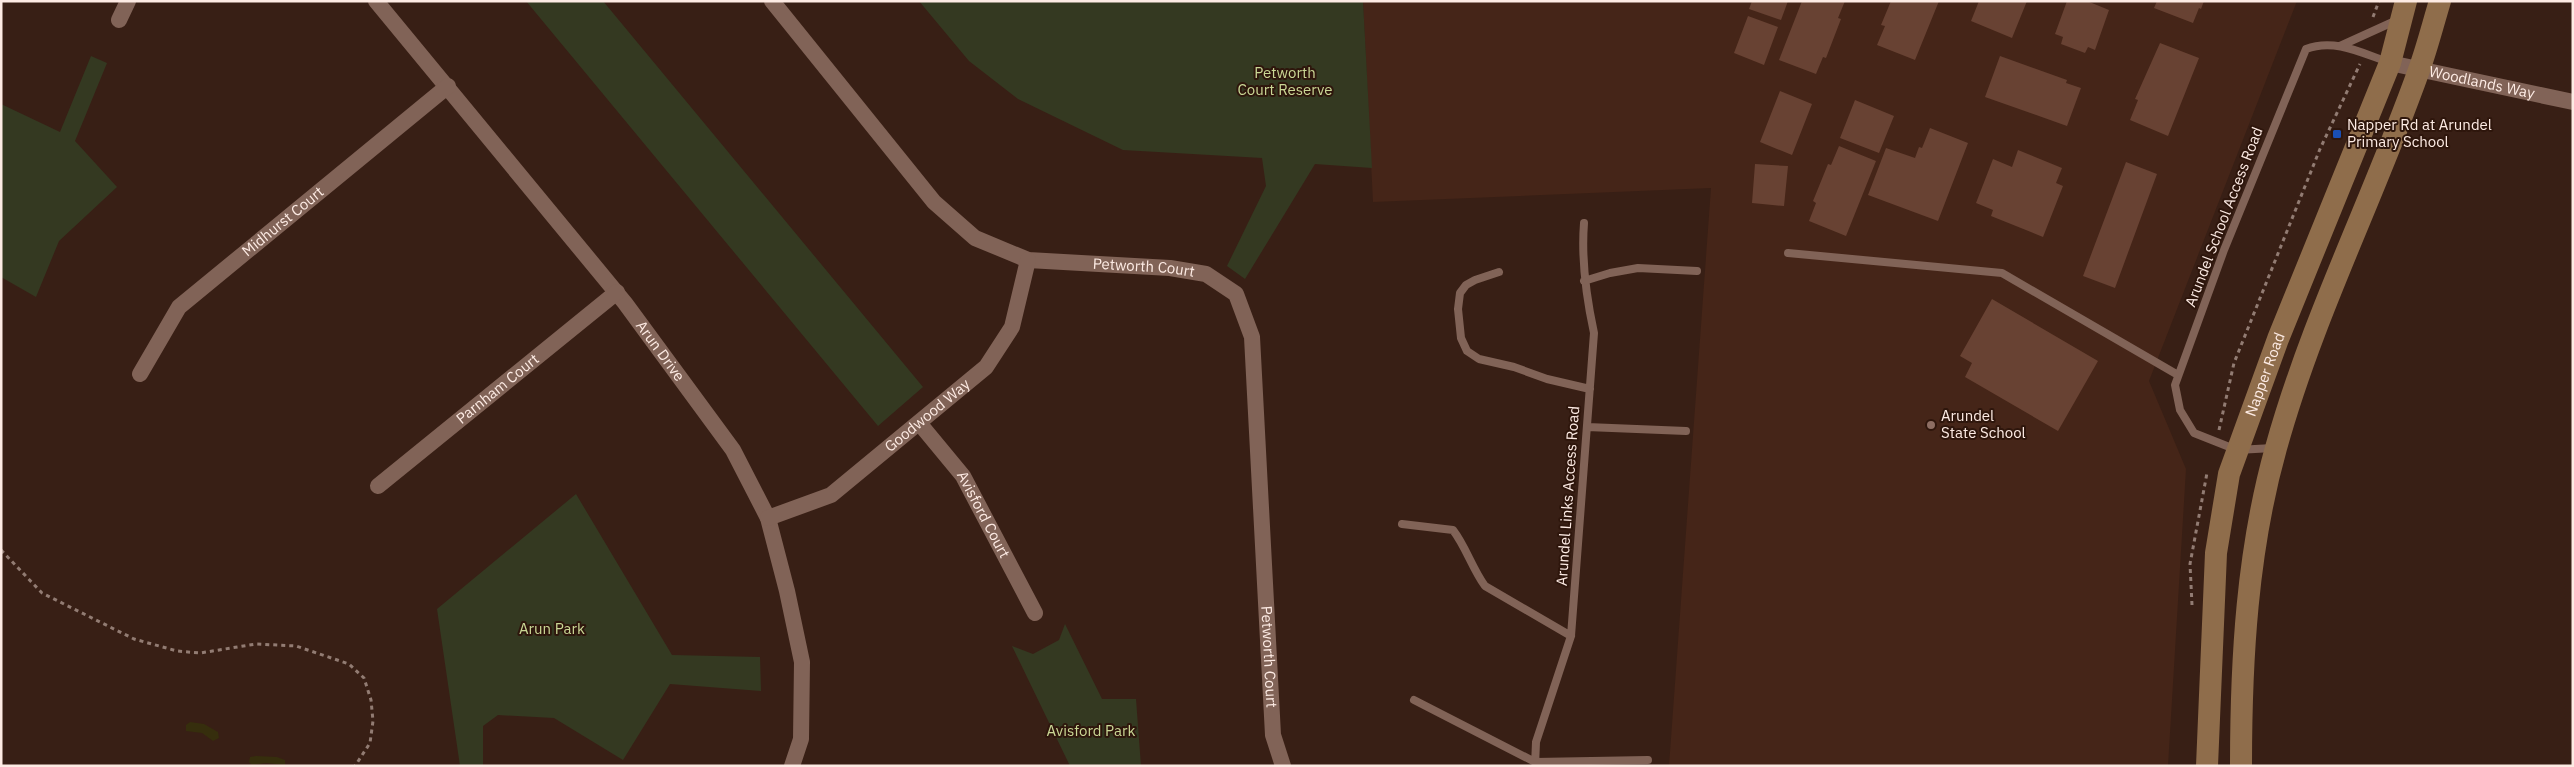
<svg xmlns="http://www.w3.org/2000/svg" width="2574" height="767" font-family="'IBM Plex Sans',sans-serif">
<style>
.built{fill:#452518}
.green{fill:#343921}
.sand{fill:#362e0d}
.building{fill:#684233}
.lines{fill:none;stroke-linecap:round;stroke-linejoin:round}
.path{stroke:#927c73;stroke-width:3;stroke-dasharray:4 4;stroke-linecap:butt}
.lane{stroke:#816357;stroke-width:8}
.street{stroke:#816357;stroke-width:16}
.secondary{stroke:#8f6d4b;stroke-width:22}
.transit-dot{fill:#1a4fb4;stroke:#2e160c;stroke-width:2}
.education-dot{fill:#8d6e63;stroke:#2e160c;stroke-width:2}
.labels{text-anchor:middle;stroke-width:4;stroke-linejoin:round;paint-order:stroke}
.park-label{font-size:15px;fill:#cad795;stroke:#2e160c}
.street-label{font-size:15px;fill:#fdebe4;stroke:#2e160c}
.poi-label{font-size:15px;fill:#fdebe4;stroke:#2e160c;text-anchor:start}
</style>
<rect width="100%" height="100%" fill="#381f15"/>
<path class="built" d="M 1363,1 L 2297,1 L 2149,381 L 2186,469 L 2168,766 L 1669,766 L 1711,188 L 1373,202 Z"/>
<path class="green" d="M 526,1 L 603,1 L 923,387 L 878,426 Z
M 919,1 L 1363,1 L 1372,168 L 1315,164 L 1245,279 L 1227,266 L 1266,186 L 1262,158 L 1123,150 L 1018,99 L 969,61 Z
M 91,56 L 107,63 L 75,141 L 117,187 L 59,241 L 36,297 L 1,277 L 1,104 L 60,132 Z
M 576,494 L 672,655 L 760,657 L 761,691 L 670,684 L 623,760 L 554,718 L 498,715 L 483,726 L 483,766 L 460,766 L 437,609 Z
M 1065,624 L 1102,699 L 1136,699 L 1141,766 L 1070,766 L 1012,646 L 1033,654 L 1059,640 Z"/>
<path class="sand" d="M 190,722 L 204,724 L 218,732 L 219,738 L 213,741 L 202,733 L 186,731 L 186,725 Z
M 256,756 L 277,757 L 285,760 L 285,765 L 266,763 L 252,765 L 249,762 L 250,757 Z"/>
<path class="building" d="M 1752,1 L 1788,1 L 1781,20 L 1749,9 Z
M 1802,1 L 1845,1 L 1838,18 L 1841,19 L 1826,58 L 1823,57 L 1816,74 L 1779,60 Z
M 1891,1 L 1939,1 L 1915,60 L 1877,45 L 1885,26 L 1881,25 Z
M 1979,1 L 2027,1 L 2012,38 L 1971,21 Z
M 2067,1 L 2087,1 L 2109,10 L 2095,50 L 2088,47 L 2085,53 L 2061,44 L 2063,37 L 2055,34 Z
M 2157,1 L 2204,1 L 2201,9 L 2199,8 L 2193,23 L 2154,8 Z
M 1748,16 L 1778,27 L 1764,65 L 1734,53 Z
M 2160,43 L 2199,58 L 2168,136 L 2130,120 L 2138,100 L 2135,99 Z
M 2000,56 L 2067,80 L 2066,83 L 2081,88 L 2067,126 L 1985,97 Z
M 1780,91 L 1812,104 L 1792,155 L 1760,142 Z
M 1855,100 L 1894,116 L 1879,153 L 1840,138 Z
M 1930,128 L 1968,143 L 1938,221 L 1868,195 L 1886,148 L 1915,158 L 1919,147 L 1922,148 Z
M 1839,146 L 1876,161 L 1846,236 L 1809,221 L 1816,203 L 1813,201 L 1828,164 L 1831,165 Z
M 2018,150 L 2062,168 L 2056,183 L 2063,186 L 2043,237 L 1991,216 L 1993,210 L 1976,203 L 1993,159 L 2012,167 Z
M 2126,162 L 2157,174 L 2115,288 L 2083,276 Z
M 1755,164 L 1788,166 L 1784,206 L 1752,203 Z
M 1992,299 L 2098,361 L 2058,431 L 1965,377 L 1972,363 L 1960,356 Z"/>
<g class="lines">
<path class="path" d="M 2373,17 L 2379,1
M 2219,430 L 2234,363 L 2320,149 L 2360,64
M 1,550 L 42,593 L 134,639 L 177,651 L 200,653 L 256,644 L 296,646 L 349,664 L 364,678 L 371,700 L 373,721 L 370,743 L 355,766
M 2192,605 L 2190,564 L 2207,473"/>
<path class="lane" d="M 2340,46 L 2395,21
M 1788,253 L 2002,273 L 2178,375
M 1499,272 L 1475,280 L 1466,285 L 1460,293 L 1458,309 L 1461,338 L 1467,351 L 1479,359 L 1514,367 L 1547,379 L 1590,389
M 1584,281 L 1610,273 L 1638,268 L 1697,271
M 1587,427 L 1686,431
M 2273,448 L 2237,450 L 2194,433 L 2180,410 L 2175,385 L 2224,250 L 2306,49 C 2334,38 2362,53 2388,62
M 1402,524 L 1453,530 C 1466,547 1472,568 1485,586 L 1571,636
M 1414,700 L 1535,762 L 1648,760
M 1535,766 L 1536,742 L 1571,636 L 1594,333 C 1586,296 1581,261 1584,223"/>
<g class="street">
<path id="s1" d="M 376,1 L 625,303 L 733,450 L 768,518 L 787,591 L 802,662 L 801,739 L 792,766"/>
<path id="s2" d="M 772,1 L 934,202 L 975,238 L 1028,260 L 1170,268 L 1206,274 L 1236,294 L 1252,337 L 1273,735 L 1283,766"/>
<path d="M 119,20 L 128,1"/>
<path id="s3" d="M 2390,63 L 2573,102"/>
<path id="s4" d="M 140,374 L 179,307 L 448,86"/>
<path id="s5" d="M 920,424 L 963,476 L 1035,613"/>
<path id="s6" d="M 378,486 L 617,292"/>
<path id="s7" d="M 768,518 L 831,495 L 986,367 L 1012,327 L 1028,260"/>
</g>
<g class="secondary">
<path id="s8" d="M 2207,766 L 2216,553 L 2229,474 L 2278,339 L 2390,63 L 2406,1"/>
<path d="M 2241,766 C 2241,660 2247,551 2276,448 C 2312,318 2374,197 2419,70 C 2427,48 2433,24 2440,1"/>
</g>
</g>
<rect class="transit-dot" x="2332" y="129" width="10" height="10" rx="2.5"/>
<circle class="education-dot" cx="1931" cy="425" r="5"/>
<g class="labels">
<g class="park-label">
<text x="1285" y="78">Petworth<tspan x="1285" dy="17">Court Reserve</tspan></text>
<text x="552" y="634">Arun Park</text>
<text x="1091" y="736">Avisford Park</text>
</g>
<g class="street-label">
<text dy="5" stroke="none"><textPath href="#s3" startOffset="94">Woodlands Way</textPath></text>
<text transform="translate(2224 217) rotate(-69)" y="5">Arundel School Access Road</text>
<text dy="5" stroke="none"><textPath href="#s4" startOffset="212">Midhurst Court</textPath></text>
<text dy="5" stroke="none"><textPath href="#s2" startOffset="486">Petworth Court</textPath></text>
<text dy="5" stroke="none"><textPath href="#s1" startOffset="451">Arun Drive</textPath></text>
<text dy="5" stroke="none"><textPath href="#s8" startOffset="399">Napper Road</textPath></text>
<text dy="5" stroke="none"><textPath href="#s6" startOffset="154">Parnham Court</textPath></text>
<text dy="5" stroke="none"><textPath href="#s7" startOffset="192">Goodwood Way</textPath></text>
<text transform="translate(1568 496) rotate(-86)" y="5">Arundel Links Access Road</text>
<text dy="5" stroke="none"><textPath href="#s5" startOffset="111">Avisford Court</textPath></text>
<text dy="5" stroke="none"><textPath href="#s2" startOffset="951">Petworth Court</textPath></text>
</g>
<g class="poi-label">
<text x="2347" y="130">Napper Rd at Arundel<tspan x="2347" dy="17">Primary School</tspan></text>
<text x="1941" y="421">Arundel<tspan x="1941" dy="17">State School</tspan></text>
</g>
</g>
<rect width="2574" height="767" fill="none" stroke="#fdebe4" stroke-width="5"/>
</svg>
